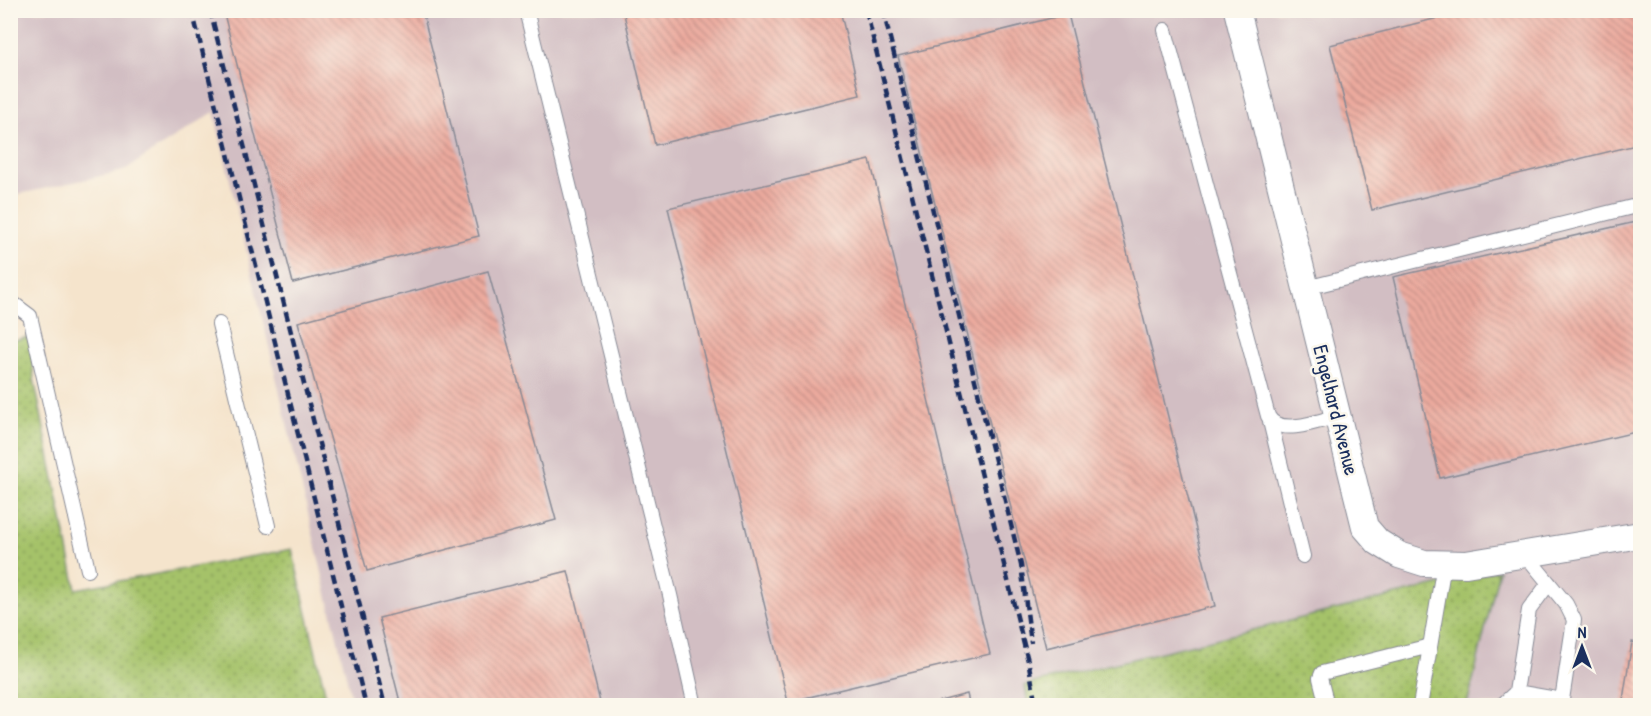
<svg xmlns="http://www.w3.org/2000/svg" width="1651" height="716" font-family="'Patrick Hand',sans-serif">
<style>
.industrial{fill:#d2bec3}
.grass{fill:url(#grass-dots);stroke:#607864;stroke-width:1.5}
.building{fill:url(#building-back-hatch)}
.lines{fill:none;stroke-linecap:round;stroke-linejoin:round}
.lane-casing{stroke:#888a95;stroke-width:16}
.street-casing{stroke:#888a95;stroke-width:28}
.lane{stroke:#fff;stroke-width:14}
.street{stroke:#fff;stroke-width:26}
.rail{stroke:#1b2f5e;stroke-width:4.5;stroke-dasharray:9 4.5;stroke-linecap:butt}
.labels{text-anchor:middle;stroke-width:5;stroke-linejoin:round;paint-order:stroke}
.street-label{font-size:21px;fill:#1b2f5e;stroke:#fbf7ec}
</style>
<defs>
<pattern id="grass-dots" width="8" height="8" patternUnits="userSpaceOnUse" patternTransform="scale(1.5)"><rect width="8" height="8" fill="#a5c269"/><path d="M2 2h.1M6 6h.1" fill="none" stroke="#869e5a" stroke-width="1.8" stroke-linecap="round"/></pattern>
<pattern id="building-back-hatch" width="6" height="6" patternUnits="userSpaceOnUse" patternTransform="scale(1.5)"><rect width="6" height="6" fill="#ecaa9e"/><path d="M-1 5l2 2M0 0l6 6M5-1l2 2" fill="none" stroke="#be8b84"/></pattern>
</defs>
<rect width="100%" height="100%" fill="#fbf7ec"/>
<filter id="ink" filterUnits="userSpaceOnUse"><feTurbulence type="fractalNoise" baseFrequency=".0167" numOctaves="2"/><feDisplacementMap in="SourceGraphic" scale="12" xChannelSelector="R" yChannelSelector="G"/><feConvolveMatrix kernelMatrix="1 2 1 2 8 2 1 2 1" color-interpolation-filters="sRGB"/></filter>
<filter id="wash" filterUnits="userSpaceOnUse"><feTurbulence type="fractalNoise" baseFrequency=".008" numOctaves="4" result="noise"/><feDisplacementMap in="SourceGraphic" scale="24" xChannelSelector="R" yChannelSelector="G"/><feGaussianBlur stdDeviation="1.35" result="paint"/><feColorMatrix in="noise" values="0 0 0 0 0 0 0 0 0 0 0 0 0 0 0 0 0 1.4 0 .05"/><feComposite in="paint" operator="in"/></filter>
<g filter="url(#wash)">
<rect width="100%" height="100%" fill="#f5e4cc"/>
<path class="industrial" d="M 10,11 L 1640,11 L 1640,705 L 1467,705 L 1498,570 L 1026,685 L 1028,705 L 353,705 L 214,112 L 123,171 L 11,196 Z"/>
<path class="grass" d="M 30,337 L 34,379 L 76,589 L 292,549 L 328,705 L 11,705 L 10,341 Z
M 1499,570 L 1467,705 L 1028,706 L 1025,685 Z"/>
<g id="blocks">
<path class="building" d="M 223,10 L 422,10 L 479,236 L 293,283 Z
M 623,10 L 840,10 L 860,95 L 655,145 Z
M 1453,10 L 1640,10 L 1640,144 L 1372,210 L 1330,45 L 1454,14 Z
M 1068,14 L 1215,606 L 1046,648 L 898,56 Z
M 870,160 L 990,654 L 788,702 L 668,208 Z
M 1640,221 L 1640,431 L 1440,478 L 1393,277 Z
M 488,271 L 556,520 L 367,571 L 298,322 Z
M 568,571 L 601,706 L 401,706 L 379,618 Z
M 1632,642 L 1640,643 L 1640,706 L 1622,706 Z
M 967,694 L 970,706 L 925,706 L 925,705 Z"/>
</g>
</g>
<g filter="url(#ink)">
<use href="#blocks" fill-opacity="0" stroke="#888a95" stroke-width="1.5"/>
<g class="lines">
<g class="lane-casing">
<path id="lane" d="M 526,10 L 670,595 L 695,706
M 1165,30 L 1268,416 C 1278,437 1320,421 1337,416
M 1306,288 L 1640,205
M 10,301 L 30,316 L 88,570
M 219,324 L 268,526
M 1270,421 L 1303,556
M 1525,554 L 1566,604 L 1574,620 L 1562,700 L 1516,692 L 1529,610 L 1549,583
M 1327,706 L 1320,678 L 1322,673 L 1430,646
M 1420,706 L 1444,564
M 1501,706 L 1516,692"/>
</g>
<g class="street-casing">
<path id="street" d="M 1237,10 L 1365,527 L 1378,542 L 1399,555 L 1424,563 L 1466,564 L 1640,535"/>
</g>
<use href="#lane" class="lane"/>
<use href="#street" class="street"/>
<path class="rail" d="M 192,10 L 366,706
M 210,10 L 385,706
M 866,10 L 1029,665 L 1036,706
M 883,10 L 1021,565 L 1031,643"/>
</g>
</g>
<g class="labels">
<g class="street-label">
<text transform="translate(1336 410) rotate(76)" y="7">Engelhard Avenue</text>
</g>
</g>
<rect width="1651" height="716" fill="none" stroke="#fbf7ec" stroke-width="36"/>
<g transform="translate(1582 647)" stroke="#fbf7ec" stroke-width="4.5" paint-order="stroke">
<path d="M0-4.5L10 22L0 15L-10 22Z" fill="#1b2f5e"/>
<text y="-9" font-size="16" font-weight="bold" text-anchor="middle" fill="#1b2f5e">N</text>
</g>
</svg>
